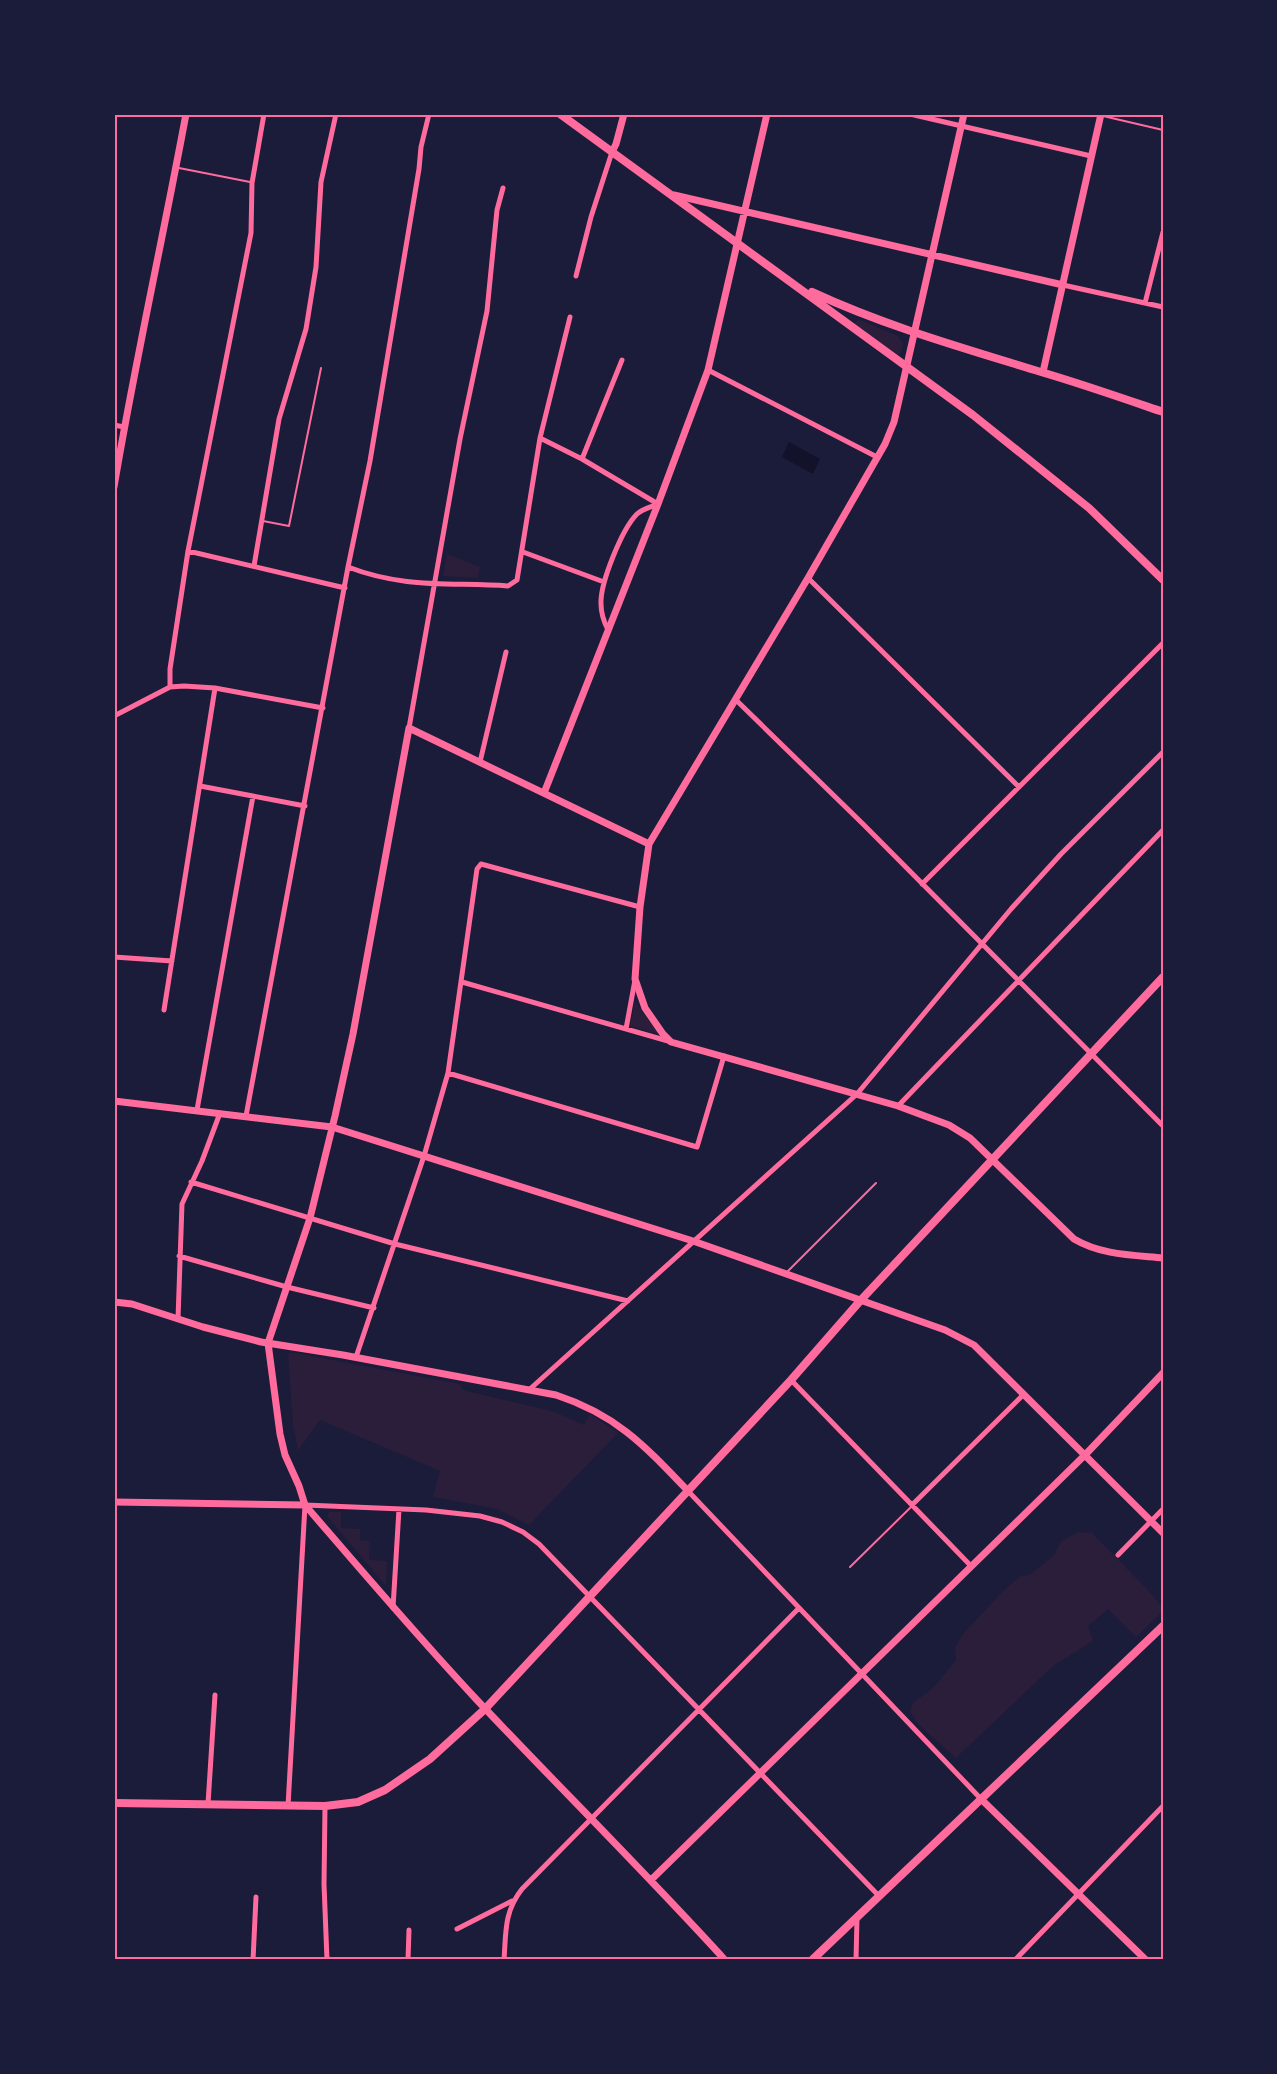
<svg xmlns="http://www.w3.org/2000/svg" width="1277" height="2074" font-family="Lora,serif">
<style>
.green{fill:#2a1e3b}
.water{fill:#12122b}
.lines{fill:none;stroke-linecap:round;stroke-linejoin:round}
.service{stroke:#ff6b9d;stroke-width:2}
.minor{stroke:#ff6b9d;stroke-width:5}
.tertiary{stroke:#ff6b9d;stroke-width:7}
.secondary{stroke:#ff6b9d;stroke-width:8}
.primary{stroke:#ff6b9d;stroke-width:8}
.neatline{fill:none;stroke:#ff6b9d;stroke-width:2}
</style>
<rect width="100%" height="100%" fill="#1b1b3a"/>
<path class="green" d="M 860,320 L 898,336 L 903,343 L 901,353 L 898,355 L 854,324 L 856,321 Z
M 447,554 L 480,567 L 478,578 L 443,576 Z
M 635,1002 L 660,1035 L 630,1026 Z
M 290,1352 L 460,1384 L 463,1390 L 555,1412 L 584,1425 L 590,1414 L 618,1433 L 529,1525 L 497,1509 L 433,1497 L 440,1471 L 320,1420 L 298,1451 L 293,1425 L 288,1355 Z
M 329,1512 L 341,1512 L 341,1528 L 360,1529 L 360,1540 L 370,1541 L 369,1560 L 387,1561 L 386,1586 L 327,1516 Z
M 1079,1532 L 1092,1533 L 1149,1591 L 1163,1608 L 1163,1611 L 1136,1637 L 1108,1609 L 1088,1626 L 1093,1641 L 1053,1666 L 956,1758 L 918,1724 L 910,1711 L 913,1703 L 934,1687 L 956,1660 L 955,1648 L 963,1634 L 1001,1593 L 1019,1577 L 1031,1574 L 1054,1555 L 1061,1541 Z"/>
<path class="water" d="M 789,442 L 820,459 L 813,474 L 782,457 Z"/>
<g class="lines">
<path class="service" d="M 1103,116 L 1163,130
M 179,168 L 250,182
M 263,521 L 289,526 L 321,368
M 786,1273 L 876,1183
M 850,1567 L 912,1506"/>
<path class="minor" d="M 910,114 L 1091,156
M 576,276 L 591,217 L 612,152
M 1063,285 L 1163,307
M 1145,303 L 1163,232
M 708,370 L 877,457
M 114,425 L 124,427
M 540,438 L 582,459 L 658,504
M 582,459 L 622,360
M 188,551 L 345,588
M 523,552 L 604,582
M 254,566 L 279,419 L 306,329 L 316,267 L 321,182 L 336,114
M 348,567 C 405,589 451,582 508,586 L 517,580 L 540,438 L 570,317
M 808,578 L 1019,787
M 608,630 C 604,622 601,613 601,604 C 600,583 622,529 637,514 C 642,509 651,507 658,504
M 170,687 L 170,669 L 188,551 L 251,233 L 252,183 L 264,114
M 736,700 L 863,824 L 1163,1126
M 114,716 L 170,687 L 184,686 L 215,688 L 323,708
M 409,728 L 460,439 L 487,311 L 497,210 L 503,188
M 480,762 L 506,652
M 200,786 L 305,806
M 922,884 L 1163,643
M 114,957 L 172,961
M 462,982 L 668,1041
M 164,1010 L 215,688
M 626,1029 L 635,980
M 448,1073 L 697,1147 L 724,1056
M 898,1106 L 1163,830
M 197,1110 L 253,796
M 246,1116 L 348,567 L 370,461 L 419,169 L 421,147 L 429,114
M 191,1182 L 395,1244 L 628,1301
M 179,1256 L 287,1287 L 374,1308
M 178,1319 L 182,1204 L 202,1161 L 220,1113
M 356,1357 L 424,1156 L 448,1073 L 477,869 L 481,864 L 640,907
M 791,1380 L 971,1566
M 530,1389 L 857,1094 L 1011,909 L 1061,854 L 1163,752
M 688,1491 L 981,1799
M 912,1505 L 1024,1394
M 1118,1555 L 1163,1509
M 393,1608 L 399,1509
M 208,1804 L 215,1695
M 288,1806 L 305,1505 L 426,1510 L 480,1516 L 502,1522 L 523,1532 L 539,1544 L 879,1896
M 325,1806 L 324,1884 L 327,1960
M 457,1929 L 512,1901
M 253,1960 L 256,1897
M 408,1960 L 409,1930
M 504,1960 C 506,1932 504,1912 522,1889 L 799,1608
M 856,1960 L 857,1918
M 1015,1960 L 1163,1806"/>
<path class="tertiary" d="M 964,114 L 894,422 L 885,444 L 808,578 L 649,844 L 640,907 L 635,979 L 645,1008 L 663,1034 L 671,1042 L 898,1106 L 949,1125 L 970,1138 L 1074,1239 C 1101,1255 1132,1255 1163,1258
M 612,152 L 616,144 L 624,114
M 674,195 L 1063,285
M 1043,372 L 1101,114
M 114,487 C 135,362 163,238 186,114
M 544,793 L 658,504 L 708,370 L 767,114
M 649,844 L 409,728 L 353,1034 L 335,1116 L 310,1218 L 268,1343 L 280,1434 L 285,1455 L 299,1486 L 305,1505 C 361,1570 417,1636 476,1699 C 559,1787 644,1871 725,1960
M 114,1101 L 332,1127 L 693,1241 L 945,1330 L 974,1345 L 1163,1533
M 114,1302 L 132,1304 L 203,1327 L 261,1342 L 343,1355 L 556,1395 C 617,1415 645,1446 688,1491
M 114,1502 L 305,1505
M 981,1799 L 1146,1960
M 651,1880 L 1085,1455 L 1163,1373"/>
<path class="secondary" d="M 114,1803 L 325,1806 L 358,1802 L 385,1790 L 430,1759 L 485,1709 L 791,1380 L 860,1301 L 1163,977
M 812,1960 L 1163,1626"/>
<path class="primary" d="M 560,114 L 973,415 L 1089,508 L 1163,580
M 812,292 C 885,326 963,348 1041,372 C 1082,384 1122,398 1163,412"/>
</g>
<rect width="1277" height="2074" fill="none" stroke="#1b1b3a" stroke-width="231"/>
<rect x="116" y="116" width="1046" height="1842" class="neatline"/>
</svg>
